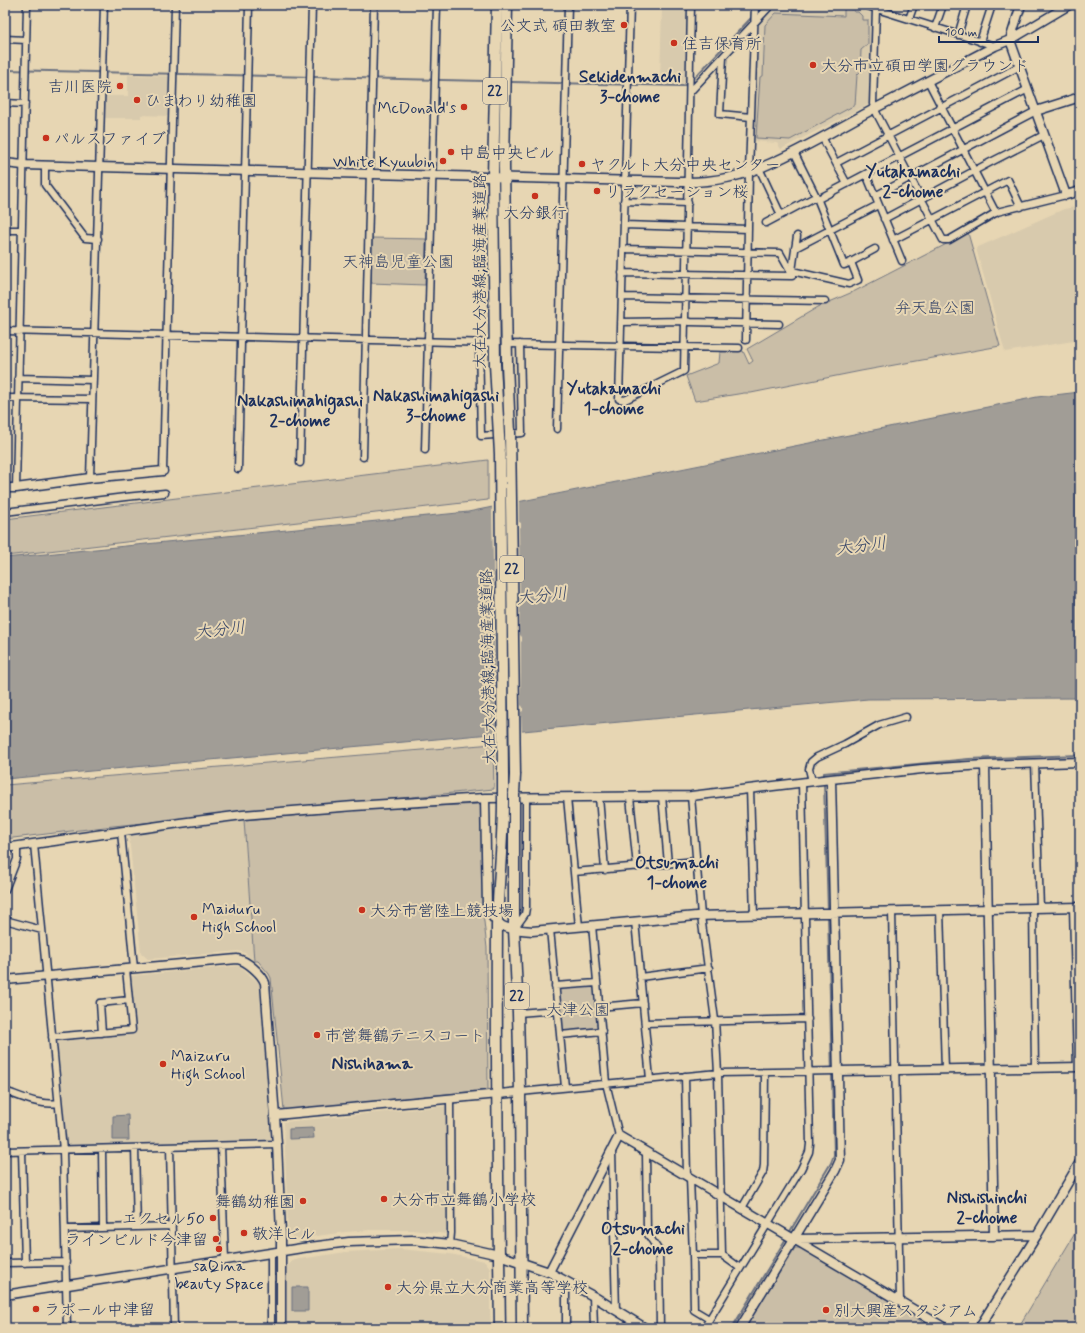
<svg xmlns="http://www.w3.org/2000/svg" width="1085" height="1333" font-family="Mynerve,'Klee One',sans-serif">
<style>
.built{fill:#d8caad}
.green{fill:#cabea7;stroke:#727682}
.water{fill:#a19d96;stroke:#6b7180}
.pier{fill:#e7d6b3}
.lines{fill:none;stroke-linecap:round;stroke-linejoin:round}
.stream{stroke:#6b7180;stroke-width:2}
.minor-casing{stroke:#1b2f5e;stroke-width:9}
.tertiary-casing{stroke:#1b2f5e;stroke-width:11}
.primary-casing{stroke:#1b2f5e;stroke-width:13}
.minor{stroke:#e7d6b3;stroke-width:6}
.tertiary{stroke:#e7d6b3;stroke-width:8}
.primary{stroke:#e7d6b3;stroke-width:10}
.primary-bridge-casing{stroke:#1b2f5e;stroke-width:13;stroke-linecap:butt}
.primary-bridge{stroke:#e7d6b3;stroke-width:10}
.poi-dot{fill:#c8321e;stroke:#e7d6b3;stroke-width:1.5}
.labels{text-anchor:middle;stroke-width:4;stroke-linejoin:round;paint-order:stroke}
.shield{fill:#e7d6b3;stroke:#586178;stroke-width:1}
.shield-label{font-size:15px;font-weight:bold;fill:#1b2f5e}
.poi-label{font-size:16px;fill:#1b2f5e;stroke:#e7d6b3;text-anchor:start}
.park-label{font-size:16px;fill:#354469;stroke:#e7d6b3}
.street-label{font-size:16px;fill:#1b2f5e;stroke:#e7d6b3}
.neighbourhood-label{font-size:17px;font-weight:bold;fill:#1b2f5e;stroke:#e7d6b3}
.water-label{font-size:17px;font-style:italic;fill:#364569;stroke:#e7d6b3}
.quarter-label{font-size:18px;font-weight:bold;fill:#1b2f5e;stroke:#e7d6b3}
</style>
<rect width="100%" height="100%" fill="#e7d6b3"/>
<filter id="ink" filterUnits="userSpaceOnUse"><feTurbulence type="fractalNoise" baseFrequency=".025" numOctaves="2"/><feDisplacementMap in="SourceGraphic" scale="8" xChannelSelector="R" yChannelSelector="G"/><feConvolveMatrix kernelMatrix="1 2 1 2 8 2 1 2 1" color-interpolation-filters="sRGB"/></filter>
<g filter="url(#ink)">
<path class="built" d="M 662,5 L 687,5 L 686,82 L 679,84 L 660,83 Z
M 774,5 L 854,5 L 873,10 L 869,104 L 781,149 L 777,143 L 752,141 L 759,26 L 760,21 Z
M 128,75 L 170,76 L 168,116 L 141,115 L 141,118 L 105,118 L 106,96 L 128,96 Z
M 1080,206 L 1080,340 L 1005,352 L 976,248 L 1064,209 Z
M 244,820 L 254,961 L 245,953 L 239,951 L 148,959 L 141,953 L 129,836 L 166,829 L 223,821 Z
M 237,966 L 239,966 L 259,983 L 268,1086 L 271,1140 L 109,1146 L 70,1145 L 66,1144 L 57,1041 L 59,1039 L 134,1032 L 129,976 Z
M 446,1106 L 447,1234 L 412,1230 L 370,1230 L 346,1232 L 295,1239 L 288,1233 L 284,1122 Z
M 400,1249 L 450,1254 L 485,1261 L 490,1268 L 490,1309 L 491,1328 L 287,1328 L 287,1267 L 293,1260 L 346,1252 Z"/>
<path class="green" d="M 844,7 L 854,10 L 854,12 L 858,12 L 862,16 L 862,20 L 868,20 L 868,44 L 861,50 L 860,72 L 857,75 L 855,105 L 790,140 L 756,138 L 760,77 L 763,76 L 765,25 L 776,13 L 844,16 Z
M 968,233 L 1000,346 L 861,371 L 751,393 L 744,393 L 695,401 L 686,376 L 719,363 L 720,352 L 743,351 L 749,364 L 753,361 L 747,349 L 818,307 L 855,291 Z
M 372,238 L 426,239 L 425,285 L 371,283 Z
M 488,460 L 488,500 L 5,556 L 5,519 Z
M 493,744 L 494,789 L 113,826 L 5,839 L 5,785 Z
M 481,804 L 482,808 L 483,913 L 487,948 L 488,1090 L 284,1110 L 271,978 L 269,974 L 258,961 L 254,961 L 244,820 L 371,809 Z
M 593,986 L 595,988 L 599,1026 L 597,1029 L 564,1032 L 561,1030 L 558,992 L 559,989 Z
M 1080,1225 L 1080,1328 L 1018,1328 Z
M 795,1248 L 804,1248 L 932,1328 L 745,1328 Z"/>
<path class="water" d="M 1080,392 L 1080,698 L 868,699 L 5,779 L 5,558 L 468,512 L 1037,397 Z
M 128,1115 L 129,1140 L 113,1140 L 113,1116 Z
M 313,1128 L 314,1138 L 289,1139 L 289,1129 Z
M 292,1287 L 308,1287 L 308,1311 L 292,1311 Z"/>
<path class="pier" d="M 519,499 L 519,522 L 521,523 L 521,527 L 519,528 L 520,592 L 522,593 L 522,597 L 520,599 L 520,635 L 522,637 L 522,641 L 521,642 L 521,705 L 523,707 L 523,711 L 521,712 L 522,733 L 496,736 L 492,505 Z"/>
<g class="lines">
<path class="stream" d="M 757,12 L 763,5
M 5,70 L 485,81
M 691,80 L 696,76 L 752,17
M 512,82 L 683,86 L 688,82
M 824,777 L 824,773 L 969,759 L 1080,755
M 824,782 L 828,911
M 789,1233 L 831,1163 L 834,1155 L 828,915
M 732,1328 L 787,1237"/>
<g class="minor-casing">
<path id="minor" d="M 630,5 L 619,399 L 625,400 L 684,371 L 691,5
M 864,5 L 995,46
M 876,9 L 873,104 L 877,114 L 943,240 L 949,240 L 997,212 L 1066,195
M 909,19 L 914,5
M 935,28 L 943,5
M 958,35 L 967,5
M 5,39 L 26,40
M 980,42 L 992,5
M 723,57 L 720,114 L 751,117
M 928,81 L 996,213
M 690,92 L 771,5
M 5,103 L 25,104
M 822,137 L 847,184
M 836,163 L 1020,66
M 45,166 L 45,185 L 85,238 L 98,239
M 759,168 L 781,215
M 866,174 L 902,261
M 875,196 L 1036,111
M 624,201 L 688,203
M 884,219 L 989,163 L 1044,135
M 766,223 L 813,198 L 820,198 L 1028,89
M 624,225 L 748,229
M 5,230 L 22,230
M 893,240 L 1008,180 L 1021,207
M 795,248 L 878,205
M 623,249 L 780,253 L 790,271 L 792,271 L 797,236
M 851,262 L 875,249
M 622,273 L 792,276 L 792,271 L 849,284 L 858,280 L 851,262 L 844,265 L 817,198 L 794,152
M 622,297 L 825,301
M 621,322 L 685,321 L 690,322 L 779,324
M 5,331 L 494,343
M 746,340 L 749,171 L 755,5
M 479,342 L 481,436 L 522,433 L 520,344
M 507,344 L 739,348
M 18,378 L 93,380
M 5,398 L 92,399
M 557,429 L 568,5
M 425,450 L 437,5
M 363,457 L 374,5
M 300,463 L 312,5
M 238,469 L 249,5
M 163,471 L 175,5
M 90,478 L 104,5
M 16,488 L 27,5
M 5,512 L 125,497 L 165,493
M 1035,763 L 1040,908
M 812,781 L 809,769 L 811,762 L 817,757 L 845,744 L 879,725 L 906,717
M 750,789 L 754,915
M 662,796 L 668,864
M 691,796 L 701,916 L 715,1020 L 718,1073 L 722,1255
M 567,797 L 579,927
M 599,797 L 605,870
M 630,797 L 637,867
M 121,832 L 134,968
M 34,844 L 63,1150 L 67,1328
M 574,872 L 697,861
M 5,890 L 17,859 L 17,847
M 1073,907 L 1077,1067
M 1033,908 L 1035,1068
M 940,910 L 945,1069
M 892,911 L 900,1301
M 5,920 L 42,930
M 635,921 L 650,1079
M 592,925 L 606,1083 L 619,1136
M 515,928 L 525,914 L 526,908 L 526,798
M 550,929 L 565,1087
M 640,977 L 709,968
M 555,986 L 597,983
M 599,1007 L 643,1003
M 518,1013 L 557,1010
M 645,1023 L 808,1019
M 102,1033 L 100,1003 L 129,1000
M 560,1035 L 602,1031
M 52,1037 L 132,1030 L 126,969
M 685,1076 L 687,1176
M 5,1091 C 22,1097 40,1106 58,1103
M 520,1092 L 718,1073 L 839,1071
M 450,1099 L 451,1233 L 450,1244
M 221,1146 L 225,1260
M 170,1147 L 174,1328
M 135,1148 L 137,1227
M 102,1149 L 103,1228
M 5,1151 L 277,1144
M 22,1151 L 25,1263
M 612,1151 L 616,1311
M 646,1152 L 647,1233 L 659,1251 L 660,1328
M 690,1178 L 693,1255 L 722,1255 L 740,1268
M 742,1208 L 763,1172 L 764,1165 L 765,1073
M 65,1229 L 172,1226
M 693,1255 L 694,1310 L 709,1319
M 5,1263 L 66,1262
M 566,1282 L 566,1328
M 593,1296 L 594,1328
M 271,1328 L 271,1253
M 704,1328 L 801,1169 L 809,1152 L 810,1144 L 802,782"/>
</g>
<g class="tertiary-casing">
<path id="tertiary" d="M 1021,5 L 1010,40 L 1066,195 L 1080,191
M 1036,111 L 1080,97
M 5,163 L 23,165 L 678,182 C 709,183 741,177 769,164 C 804,149 840,127 874,109 C 914,88 954,67 995,46 L 1010,40 L 1069,5
M 5,488 L 16,488 L 90,478 L 163,471
M 985,765 L 994,1236
M 485,798 L 487,907 C 497,930 509,929 532,931 L 696,916 L 1080,907
M 5,848 L 180,823 L 243,815 L 354,806 L 485,798 L 691,796 L 831,779 L 922,769 L 985,765 L 1080,762
M 5,980 L 237,959 C 246,960 262,974 265,983 L 277,1144 L 281,1233 L 281,1328
M 839,1071 L 1080,1067
M 276,1115 L 520,1092
M 796,1239 L 1037,1235
M 549,1272 L 619,1136 L 945,1328
M 5,1295 L 302,1248 L 349,1242 L 412,1240 L 450,1244 L 499,1255 L 549,1272 L 593,1296 L 645,1328
M 740,1328 L 835,1171 L 840,1160 L 831,779
M 979,1328 L 1037,1235 L 1080,1162"/>
</g>
<g class="primary-casing">
<path id="primary" d="M 495,364 L 493,176 L 497,5
M 507,364 L 504,166 L 507,5
M 503,794 L 503,775
M 514,794 L 515,775
M 514,802 L 514,929 L 518,1013 L 520,1092 L 522,1328
M 500,1328 C 498,1194 496,1060 497,926 C 498,885 503,843 503,802"/>
</g>
<use href="#minor" class="minor"/>
<use href="#tertiary" class="tertiary"/>
<use href="#primary" class="primary"/>
<g class="primary-bridge-casing">
<path id="primary-bridge" d="M 495,364 L 500,454 L 503,775
M 507,364 L 510,433 L 515,775
M 503,794 L 503,802
M 514,802 L 514,794"/>
</g>
<use href="#primary-bridge" class="primary-bridge"/>
</g>
</g>
<g class="poi-dot">
<circle cx="624" cy="25" r="4"/>
<circle cx="674" cy="43" r="4"/>
<circle cx="813" cy="65" r="4"/>
<circle cx="120" cy="86" r="4"/>
<circle cx="137" cy="100" r="4"/>
<circle cx="464" cy="107" r="4"/>
<circle cx="46" cy="138" r="4"/>
<circle cx="451" cy="152" r="4"/>
<circle cx="443" cy="161" r="4"/>
<circle cx="582" cy="164" r="4"/>
<circle cx="597" cy="191" r="4"/>
<circle cx="535" cy="196" r="4"/>
<circle cx="362" cy="910" r="4"/>
<circle cx="194" cy="917" r="4"/>
<circle cx="317" cy="1035" r="4"/>
<circle cx="163" cy="1064" r="4"/>
<circle cx="384" cy="1199" r="4"/>
<circle cx="303" cy="1201" r="4"/>
<circle cx="213" cy="1218" r="4"/>
<circle cx="244" cy="1233" r="4"/>
<circle cx="216" cy="1239" r="4"/>
<circle cx="219" cy="1249" r="4"/>
<circle cx="388" cy="1287" r="4"/>
<circle cx="36" cy="1309" r="4"/>
<circle cx="826" cy="1310" r="4"/>
</g>
<g class="labels">
<g class="shield">
<rect x="483" y="78" width="24" height="26" rx="3"/>
<rect x="500" y="556" width="24" height="26" rx="3"/>
<rect x="505" y="983" width="24" height="26" rx="3"/>
</g>
<g class="shield-label">
<text x="495" y="96">22</text>
<text x="512" y="574">22</text>
<text x="517" y="1001">22</text>
</g>
<g class="poi-label">
<text x="616" y="31" text-anchor="end">公文式 碩田教室</text>
<text x="682" y="49">住吉保育所</text>
<text x="821" y="71">大分市立碩田学園グラウンド</text>
<text x="112" y="92" text-anchor="end">吉川医院</text>
<text x="145" y="106">ひまわり幼稚園</text>
<text x="456" y="113" text-anchor="end">McDonald's</text>
<text x="54" y="144">パルスファイブ</text>
<text x="459" y="158">中島中央ビル</text>
<text x="435" y="167" text-anchor="end">White Kyuubin</text>
<text x="590" y="170">ヤクルト大分中央センター</text>
<text x="605" y="197">リラクセーション桜</text>
<text x="535" y="218" text-anchor="middle">大分銀行</text>
<text x="202" y="914">Maiduru<tspan x="202" dy="18">High School</tspan></text>
<text x="370" y="916">大分市営陸上競技場</text>
<text x="325" y="1041">市営舞鶴テニスコート</text>
<text x="171" y="1061">Maizuru<tspan x="171" dy="18">High School</tspan></text>
<text x="392" y="1205">大分市立舞鶴小学校</text>
<text x="295" y="1207" text-anchor="end">舞鶴幼稚園</text>
<text x="205" y="1224" text-anchor="end">エクセル50</text>
<text x="252" y="1239">敬洋ビル</text>
<text x="208" y="1245" text-anchor="end">ラインビルド今津留</text>
<text x="219" y="1271" text-anchor="middle">saQina<tspan x="219" dy="18">beauty Space</tspan></text>
<text x="396" y="1293">大分県立大分商業高等学校</text>
<text x="44" y="1315">ラポール中津留</text>
<text x="834" y="1316">別大興産スタジアム</text>
</g>
<g class="park-label">
<text x="398" y="267">天神島児童公園</text>
<text x="935" y="313">弁天島公園</text>
<text x="578" y="1015">大津公園</text>
</g>
<g class="street-label">
<text transform="translate(479 271) rotate(-90)" y="6">大在大分港線;臨海産業道路</text>
<text transform="translate(487 667) rotate(-91)" y="6">大在大分港線;臨海産業道路</text>
</g>
<g class="neighbourhood-label">
<text x="630" y="82">Sekidenmachi<tspan x="630" dy="20">3-chome</tspan></text>
<text x="913" y="177">Yutakamachi<tspan x="913" dy="20">2-chome</tspan></text>
<text x="614" y="394">Yutakamachi<tspan x="614" dy="20">1-chome</tspan></text>
<text x="436" y="401">Nakashimahigashi<tspan x="436" dy="20">3-chome</tspan></text>
<text x="300" y="406">Nakashimahigashi<tspan x="300" dy="20">2-chome</tspan></text>
<text x="677" y="868">Otsumachi<tspan x="677" dy="20">1-chome</tspan></text>
<text x="987" y="1203">Nishishinchi<tspan x="987" dy="20">2-chome</tspan></text>
<text x="643" y="1234">Otsumachi<tspan x="643" dy="20">2-chome</tspan></text>
</g>
<g class="water-label">
<text transform="translate(861 545) rotate(-7)" y="6">大分川</text>
<text transform="translate(542 595) rotate(-6)" y="6">大分川</text>
<text transform="translate(220 629) rotate(-6)" y="6">大分川</text>
</g>
<g class="quarter-label">
<text x="372" y="1069">Nishihama</text>
</g>
</g>
<rect width="1085" height="1333" fill="none" stroke="#e7d6b3" stroke-width="20"/>
<rect x="10" y="10" width="1065" height="1313" fill="none" stroke="#1b2f5e" stroke-width="1.5" filter="url(#ink)"/>
<path d="M939 36v6h99v-6" fill="none" stroke="#1b2f5e" stroke-width="2"/>
<text x="945" y="36" font-size="12" fill="#1b2f5e" stroke="#e7d6b3" stroke-width="3" paint-order="stroke">100 m</text>
</svg>
